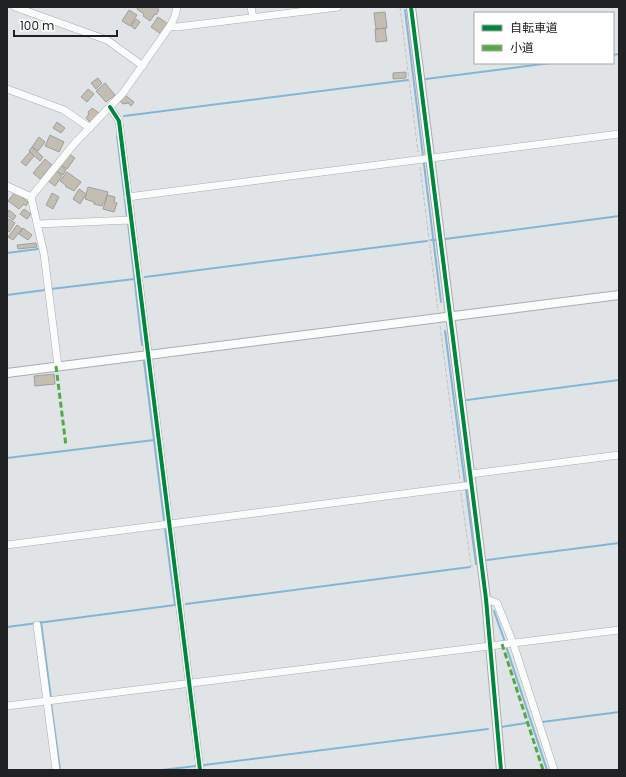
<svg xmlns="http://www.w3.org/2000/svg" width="626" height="777" font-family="Poppins,'Noto Sans JP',sans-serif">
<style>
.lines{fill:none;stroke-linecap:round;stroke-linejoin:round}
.stream{stroke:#82b6d7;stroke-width:2}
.building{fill:#c4bdb1;stroke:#9e9f9f}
.minor-casing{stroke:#aaacad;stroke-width:8}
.tertiary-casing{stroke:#aaacad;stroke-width:10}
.path{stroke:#c1c2c2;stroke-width:1;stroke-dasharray:4 2;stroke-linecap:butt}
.minor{stroke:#fafbfb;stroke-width:7}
.tertiary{stroke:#fafbfb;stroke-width:8}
.quiet{stroke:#52aa43;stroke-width:3;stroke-dasharray:6 3;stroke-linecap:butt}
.cycleway-casing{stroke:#fff;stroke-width:6}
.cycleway{stroke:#00873e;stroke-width:4}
</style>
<rect width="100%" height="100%" fill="#e1e4e6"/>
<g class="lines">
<path class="stream" d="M 405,10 L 441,302
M 613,55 L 619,54
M 426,79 L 550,63
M 124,116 L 408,80
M 117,136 L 127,217
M 128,223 L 142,345
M 445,239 L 619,216
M 431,240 L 437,240
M 7,253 L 38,249
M 145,277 L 427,241
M 51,289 L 134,279
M 7,295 L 45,290
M 445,331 L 465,484
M 144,361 L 164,520
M 467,400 L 619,380
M 7,458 L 154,440
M 466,489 L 476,564
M 165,528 L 175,605
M 487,560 L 619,543
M 186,604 L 470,567
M 494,611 L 505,642
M 41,622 L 51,699
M 7,627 L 175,605
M 506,646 L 547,770
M 51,703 L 60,770
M 542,722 L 619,712
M 501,727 L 526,723
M 204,765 L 488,729
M 162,770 L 196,766"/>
</g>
<path class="building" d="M 138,7 L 157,7 L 159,10 L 156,15 L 155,14 L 150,21 L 143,16 L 144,14 L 137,9 Z
M 129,10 L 137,15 L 130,26 L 122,21 Z
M 385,12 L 387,28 L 376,29 L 374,13 Z
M 158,17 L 168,24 L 161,34 L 151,27 Z
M 136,19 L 140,22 L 135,29 L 131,26 Z
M 385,28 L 387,41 L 376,42 L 375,29 Z
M 406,72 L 406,78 L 393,79 L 393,73 Z
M 98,78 L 102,83 L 96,89 L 91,83 Z
M 105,83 L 115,95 L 106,102 L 96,91 Z
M 88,89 L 94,94 L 87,102 L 81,97 Z
M 125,95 L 134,102 L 131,106 L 128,103 L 123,104 L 120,101 Z
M 92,108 L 99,113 L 90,122 L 86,118 L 89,114 L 88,112 Z
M 57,122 L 65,128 L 61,133 L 53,128 Z
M 50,135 L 64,142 L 59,152 L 45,146 Z
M 39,137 L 45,142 L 38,151 L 32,147 Z
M 32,147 L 43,157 L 40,161 L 29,151 Z
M 30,152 L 34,156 L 26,166 L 21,162 Z
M 69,154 L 75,158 L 67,169 L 61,165 Z
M 45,159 L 52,165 L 40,179 L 33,173 Z
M 60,165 L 66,170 L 63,175 L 56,171 Z
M 56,171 L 62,176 L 55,186 L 48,181 Z
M 67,172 L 81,182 L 74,191 L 65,186 L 66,185 L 60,181 Z
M 88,187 L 108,192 L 105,203 L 103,203 L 102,206 L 94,204 L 94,202 L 85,199 Z
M 79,189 L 86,194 L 80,204 L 73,199 Z
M 15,192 L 28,202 L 26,206 L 24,204 L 19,209 L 8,201 Z
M 52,193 L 59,197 L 53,209 L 46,205 Z
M 107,195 L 115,197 L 114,202 L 117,203 L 114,212 L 103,209 Z
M 24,209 L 31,214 L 27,219 L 20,214 Z
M 9,210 L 16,216 L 13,220 L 7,215 Z
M 7,218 L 15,223 L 9,232 L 7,231 Z
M 17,225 L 22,229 L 13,240 L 8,237 Z
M 23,228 L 32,235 L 28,240 L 19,234 Z
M 36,243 L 37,247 L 18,249 L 17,245 Z
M 54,374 L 55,384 L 35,386 L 34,376 Z"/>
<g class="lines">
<g class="minor-casing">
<path id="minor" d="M 15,7 L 107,40 L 143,66
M 251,7 L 253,18
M 170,26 L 177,27 L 338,7
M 7,89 L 64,110 L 90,128
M 110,107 L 119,121 L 200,770
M 7,186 L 31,197
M 128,197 L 619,134
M 37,224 L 131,220
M 58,366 L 44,254 L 31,197 L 74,144 L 123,93 L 170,26 L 175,16 L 177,7
M 471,474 L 619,455
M 7,545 L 472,485
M 486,599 L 497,603 L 513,643 L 554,770
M 37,625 L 56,770
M 7,706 L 619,630"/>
</g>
<g class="tertiary-casing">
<path id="tertiary" d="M 411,7 L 486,599 L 501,770
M 7,373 L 619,295"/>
</g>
<path class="path" d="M 400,7 L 418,152
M 420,167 L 438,311
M 440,326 L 460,480
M 461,493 L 471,566 L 473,566"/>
<use href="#minor" class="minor"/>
<use href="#tertiary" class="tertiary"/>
<path class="quiet" d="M 56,366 L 66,446
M 502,644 L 543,770"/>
<g class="cycleway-casing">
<path id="cycleway" d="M 411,7 L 486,599 L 501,770
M 110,107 L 119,121 L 200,770"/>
</g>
<use href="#cycleway" class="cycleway"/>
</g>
<rect width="626" height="777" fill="none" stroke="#202122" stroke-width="16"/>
<rect x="474" y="12" width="140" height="52" fill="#ffffff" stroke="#a6a6a7"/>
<rect x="482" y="25" width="20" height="6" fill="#00873e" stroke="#a6a6a7"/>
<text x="510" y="32" font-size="12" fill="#202122">自転車道</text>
<rect x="482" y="45" width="20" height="6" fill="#52aa43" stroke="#a6a6a7"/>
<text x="510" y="52" font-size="12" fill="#202122">小道</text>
<path d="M14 30v6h103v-6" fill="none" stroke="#202122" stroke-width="2"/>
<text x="20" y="30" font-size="12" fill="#202122" stroke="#ffffff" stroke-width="3" paint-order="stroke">100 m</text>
</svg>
